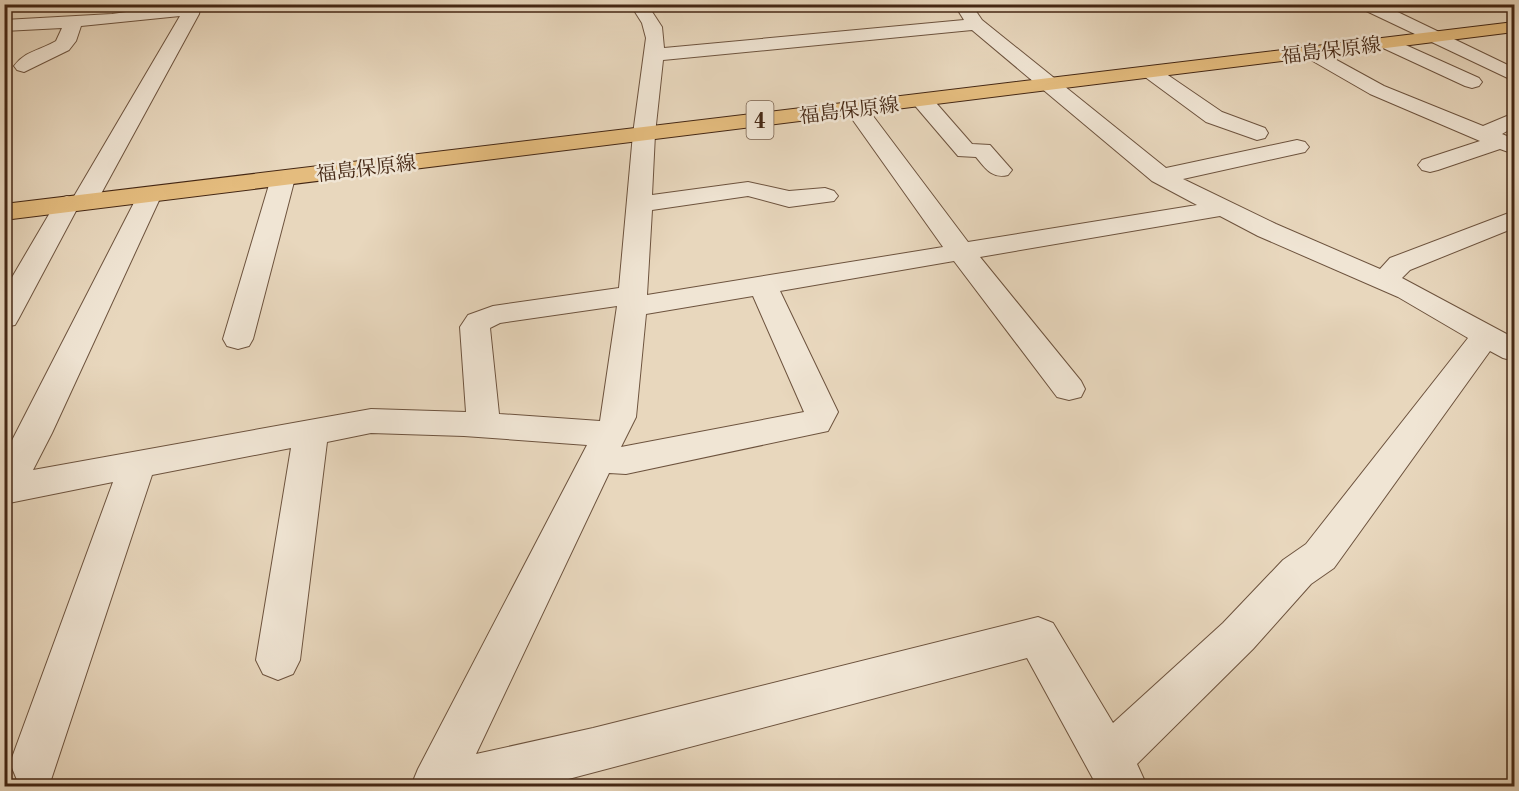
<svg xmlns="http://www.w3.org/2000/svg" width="1519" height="791" font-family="'Old Standard TT','Noto Serif JP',serif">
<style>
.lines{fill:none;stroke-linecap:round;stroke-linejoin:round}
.street-casing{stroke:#6d533e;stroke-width:2}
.primary-casing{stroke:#442714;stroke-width:2}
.street{fill:#f0e5d4;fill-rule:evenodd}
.primary{fill:#e4bc7e;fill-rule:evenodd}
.labels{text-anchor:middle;stroke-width:5;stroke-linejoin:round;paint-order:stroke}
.far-street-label{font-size:20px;fill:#442714;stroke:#f0e5d4}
.shield{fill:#f0e5d4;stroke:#78604e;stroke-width:1.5}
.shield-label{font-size:22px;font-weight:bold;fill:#442714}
</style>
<rect width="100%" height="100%" fill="#e8d7bd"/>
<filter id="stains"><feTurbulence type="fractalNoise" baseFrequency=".00333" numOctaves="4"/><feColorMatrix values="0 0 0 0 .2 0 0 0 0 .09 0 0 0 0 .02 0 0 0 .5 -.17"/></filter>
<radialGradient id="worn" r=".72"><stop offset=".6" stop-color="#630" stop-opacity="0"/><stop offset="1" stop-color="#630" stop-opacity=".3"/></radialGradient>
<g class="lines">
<g class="street-casing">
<path id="street" d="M 183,4 L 201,4 L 199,14 L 96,203 L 92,208 L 77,209 L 19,318 L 15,325 L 4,327 L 4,291 L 58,199 L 67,196 L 73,198 L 180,16 L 81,26 L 76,41 L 69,50 L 24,72 L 17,70 L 14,66 C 25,51 41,50 56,41 L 62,28 L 4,31 L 4,20 L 112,14 Z
M 630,4 L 647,4 L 662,27 L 664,48 L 964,20 L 954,4 L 971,4 L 982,20 L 1166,168 L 1297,140 L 1305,142 L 1309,147 L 1305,152 L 1183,179 L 1276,224 L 1380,269 L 1390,258 L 1514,211 L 1514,228 L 1410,270 L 1402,278 L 1514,338 L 1514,361 L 1503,358 L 1490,351 L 1334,568 L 1311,584 L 1253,649 L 1137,764 L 1147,786 L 1097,786 L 1027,658 L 542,786 L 411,786 L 418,769 L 587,445 L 464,436 L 371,433 L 327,442 L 300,660 L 293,674 L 278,680 L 263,674 L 256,660 L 291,448 L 152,475 L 51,780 L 35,786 L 17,780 L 10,763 L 113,482 L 4,504 L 4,456 L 141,189 L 150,187 L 159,189 L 162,194 L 52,433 L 33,470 L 371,409 L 466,412 L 460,327 L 468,315 L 493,306 L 619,288 L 633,134 L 646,38 L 642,23 ZM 972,30 L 1152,181 L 1197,205 L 968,242 L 864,104 L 856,103 L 848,104 L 845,109 L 943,247 L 647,295 L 652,210 L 748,196 L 789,207 L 834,201 L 838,196 L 834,191 L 825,188 L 789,191 L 748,182 L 652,195 L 655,134 L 663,60 ZM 1220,216 L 1258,236 L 1398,297 L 1468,338 L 1306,544 L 1283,560 L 1223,623 L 1113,723 L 1053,623 L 1038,617 L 593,728 L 476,754 L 609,473 L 626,474 L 828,431 L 838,412 L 780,291 L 954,261 L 1057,397 L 1069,400 L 1081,397 L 1085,389 L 1081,381 L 980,257 ZM 753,296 L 804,412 L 621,447 L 636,417 L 646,314 ZM 617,306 L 600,421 L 499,414 L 490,328 L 500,323 Z
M 1358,4 L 1381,4 L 1514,68 L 1514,81 L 1360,8 Z
M 1390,38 L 1479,78 L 1482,82 L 1479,86 L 1472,88 L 1465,86 L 1383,48 L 1380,44 L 1383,40 Z
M 1311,46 L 1384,86 L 1483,126 L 1514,113 L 1514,127 L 1502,134 L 1514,139 L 1514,154 L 1500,149 L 1438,170 L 1430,172 L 1422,170 L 1418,165 L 1422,160 L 1480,141 L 1370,94 L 1304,56 L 1301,52 L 1304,48 Z
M 1152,67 L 1159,69 L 1222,112 L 1265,128 L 1268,133 L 1265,138 L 1257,140 L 1206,122 L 1145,77 L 1142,73 L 1145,69 Z
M 922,95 L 930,96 L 972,144 L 990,145 L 1012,170 L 1008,175 C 992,179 986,169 976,157 L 958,156 L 911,101 L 914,96 Z
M 283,171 L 292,173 L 295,178 L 253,339 L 249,346 L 238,349 L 227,346 L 223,339 L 271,178 L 274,173 Z"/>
</g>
<g class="primary-casing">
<path id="primary" d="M 1514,22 L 1514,32 L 4,220 L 4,204 Z"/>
</g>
<use href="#street" class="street"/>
<use href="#primary" class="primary"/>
</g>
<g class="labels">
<g class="far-street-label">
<text transform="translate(1331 50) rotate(-7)" y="7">福島保原線</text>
<text transform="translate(849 110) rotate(-7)" y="7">福島保原線</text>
<text transform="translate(366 168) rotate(-7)" y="7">福島保原線</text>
</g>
<rect class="shield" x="746.5" y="101" width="27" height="38" rx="4.5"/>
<g class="shield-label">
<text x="760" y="128">4</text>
</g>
</g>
<rect width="1519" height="791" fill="none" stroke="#e8d7bd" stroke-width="24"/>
<rect x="6" y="6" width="1507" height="779" fill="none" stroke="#442714" stroke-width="3"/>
<rect x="12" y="12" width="1495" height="767" fill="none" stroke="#442714" stroke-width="1.5"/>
<rect width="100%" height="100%" filter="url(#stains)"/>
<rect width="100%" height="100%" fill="url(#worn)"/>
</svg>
